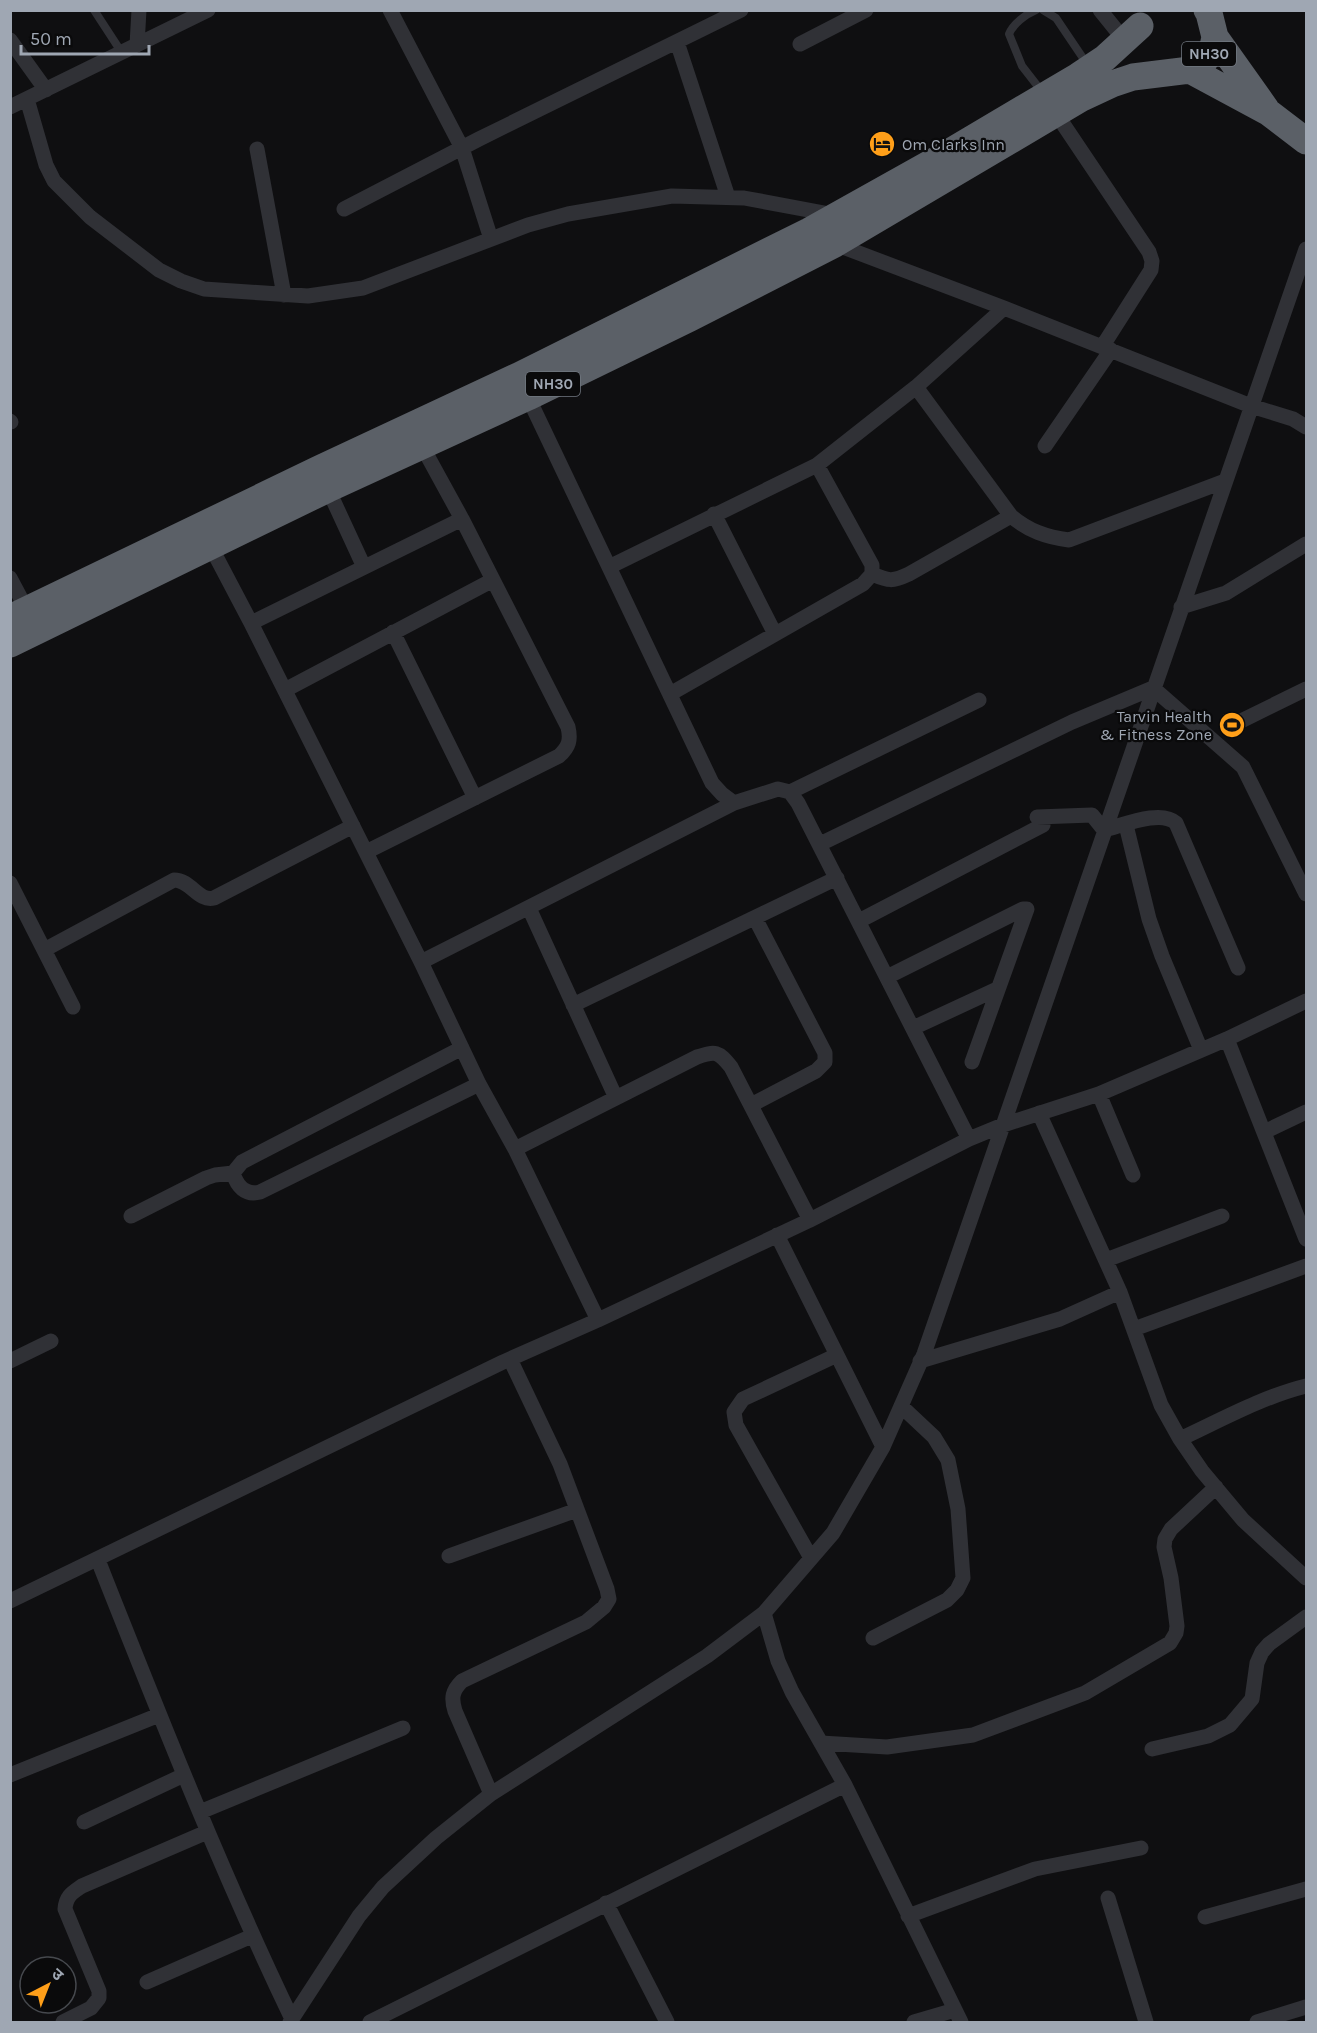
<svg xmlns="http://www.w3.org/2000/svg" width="1317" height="2033" font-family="Karla,'Noto Sans Devanagari',sans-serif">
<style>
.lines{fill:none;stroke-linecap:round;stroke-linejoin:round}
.lane{stroke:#303136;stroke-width:8}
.street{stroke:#303136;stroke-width:15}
.highway{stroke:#5b6067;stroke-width:27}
.labels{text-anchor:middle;stroke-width:4.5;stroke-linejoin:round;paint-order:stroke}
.shield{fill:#0a0a0b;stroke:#727881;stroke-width:1.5}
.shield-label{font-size:15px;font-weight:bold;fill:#9fa7b3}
.poi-label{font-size:16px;fill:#9fa7b3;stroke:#0a0a0b;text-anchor:start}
</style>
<rect width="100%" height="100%" fill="#0f0f11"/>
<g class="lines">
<path class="lane" d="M 94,10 L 122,53
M 1036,10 C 1026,14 1013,24 1009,34 L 1022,66 L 1043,93
M 1043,10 L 1056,18 L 1087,64"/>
<path class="street" d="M 390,10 L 462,148 L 491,239
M 1100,10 L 1125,41
M 10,40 L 46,90
M 677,42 L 728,197
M 800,44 L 866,10
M 137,45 L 139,10
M 27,99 L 46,165 L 54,181 L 90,217 L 159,270 L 181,281 L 204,289 L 308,296 L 363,288 L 528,225 L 568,214 L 672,196 L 744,198 L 835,215
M 10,107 L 208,10
M 1053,109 L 1149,252 L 1152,261 L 1151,270 L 1102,347
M 257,149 L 284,295
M 344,209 L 479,139 L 741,10
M 835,244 L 1004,308 L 1251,406 L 1293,419 L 1306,427
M 916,387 L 1011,516 C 1029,531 1046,537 1069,540 L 1225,481
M 528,397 L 712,783 L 722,794 L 734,803 L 778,789 L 790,792 L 798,803 L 969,1139
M 10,421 L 11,422
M 1045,446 L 1111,350
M 328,489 L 364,567
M 714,514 L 775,634
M 211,547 L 251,623 L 421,962 L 479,1084 L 515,1149 L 598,1320
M 609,567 L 817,465 L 916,387 L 1004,308
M 872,574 C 889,581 892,582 909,574 L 1011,516
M 10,578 L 27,610
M 1181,607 L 1226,593 L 1306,544
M 251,623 L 462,519
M 393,632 L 475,798
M 285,690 L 493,580
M 670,694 L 863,584 L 872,574 L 872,565 L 817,465
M 1241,721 L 1306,689
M 790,792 L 979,700
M 1037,817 L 1092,815 L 1104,830 C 1124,825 1161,809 1176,823 L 1238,968
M 1126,825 L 1149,919 L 1162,956 L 1201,1050
M 820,844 L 1072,722 L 1153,688 L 1243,767 L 1306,894
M 366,852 L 559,756 C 569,747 571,740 568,727 L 462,519 L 422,446
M 10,883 L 73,1007
M 529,908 L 616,1098
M 859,921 L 1043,825
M 44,950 L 174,880 C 191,880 198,902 214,898 L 353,826
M 421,962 L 734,803
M 887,977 L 1023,909 L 1027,909 L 972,1062
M 573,1005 L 837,878
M 913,1028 L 997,989
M 1227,1039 L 1306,1239
M 462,1048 L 242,1162 L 233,1173 C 237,1186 245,1196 260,1192 L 479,1084
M 1099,1094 L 1133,1175
M 751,1105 L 816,1071 L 825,1062 L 825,1053 L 755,918
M 1039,1113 L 1120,1292 L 1161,1405 L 1180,1439 L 1202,1471 L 1243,1520 L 1306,1578
M 1264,1132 L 1306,1112
M 515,1149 L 697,1057 C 716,1051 718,1051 731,1067 L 810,1220
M 131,1216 L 206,1178 L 215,1175 L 233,1173
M 777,1235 L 883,1447
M 1106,1260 L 1222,1216
M 1134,1329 L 1306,1266
M 10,1361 L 51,1341
M 920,1361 L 1060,1319 L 1120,1292
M 1180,1439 C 1221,1420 1262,1397 1306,1386
M 449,1556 L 577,1510
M 811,1558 L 736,1425 L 734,1412 L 743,1399 L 837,1355
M 98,1560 C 159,1714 220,1869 292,2019
M 10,1601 L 503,1362 L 598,1320 L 810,1220 L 969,1139 L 1003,1125 L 1099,1094 L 1227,1039 L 1306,1001
M 764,1613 L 778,1661 L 792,1692 L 845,1785 L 961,2022
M 873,1638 L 947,1600 L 957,1590 L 963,1578 L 958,1509 L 948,1460 L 934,1437 L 901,1406
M 821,1743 L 887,1747 L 973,1735 L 1085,1693 L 1170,1643 L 1176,1633 L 1177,1626 L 1171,1578 L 1164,1547 L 1165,1539 L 1171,1529 L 1216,1487
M 1152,1749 L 1208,1736 L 1230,1725 L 1252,1699 L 1257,1663 L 1262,1652 L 1269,1644 L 1306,1617
M 10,1775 L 159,1715
M 491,1794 L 455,1711 C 451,1698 452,1691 462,1681 L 586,1622 L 604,1607 L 609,1599 L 607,1589 L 560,1464 L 510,1359
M 200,1812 L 403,1728
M 84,1822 L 184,1775
M 1108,1898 L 1146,2022
M 606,1903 L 667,2022
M 908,1916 L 1035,1869 L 1141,1848
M 1205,1917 L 1306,1889
M 147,1982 L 252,1936
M 63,2022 L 91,2008 L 99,1998 L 99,1991 L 65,1909 C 66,1896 72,1893 82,1886 L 207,1832
M 290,2022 L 359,1916 L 383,1887 L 436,1838 L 491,1794 L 707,1656 L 764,1613 L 833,1533 L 883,1447 L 924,1354 L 1306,249
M 370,2022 L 845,1785
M 914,2022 L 955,2010
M 1257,2022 L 1306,2007"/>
<path class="highway" d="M 1215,37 L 1266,109
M 1190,70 L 1268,112 L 1306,141
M 10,618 L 319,469 L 518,376 L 809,231 L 936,160 L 1078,76 L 1105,58 L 1140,26
M 10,644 L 328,489 L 528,397 L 690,318 L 835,244 L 1082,98 L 1112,84 L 1133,77 L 1190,70 L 1203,63 L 1212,51 L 1215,37 L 1209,13 L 1207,10"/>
</g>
<defs>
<g id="hotel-disc" transform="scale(1.35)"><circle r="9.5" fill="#ff9f19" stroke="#0a0a0b"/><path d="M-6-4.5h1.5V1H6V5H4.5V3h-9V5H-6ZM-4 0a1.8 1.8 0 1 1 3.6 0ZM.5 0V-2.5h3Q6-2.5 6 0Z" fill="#111"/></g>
<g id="stadium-disc" transform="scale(1.35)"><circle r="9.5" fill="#ff9f19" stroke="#0a0a0b"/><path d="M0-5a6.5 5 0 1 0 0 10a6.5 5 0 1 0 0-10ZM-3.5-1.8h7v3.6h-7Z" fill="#111"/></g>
</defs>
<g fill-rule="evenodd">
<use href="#hotel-disc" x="882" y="144"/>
<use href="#stadium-disc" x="1232" y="725"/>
</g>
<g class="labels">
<g class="shield">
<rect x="1182" y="42" width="54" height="24" rx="4.5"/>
<rect x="526" y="372" width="54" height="24" rx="4.5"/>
</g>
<g class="shield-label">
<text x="1209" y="59">NH30</text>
<text x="553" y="389">NH30</text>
</g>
<g class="poi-label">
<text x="902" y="150">Om Clarks Inn</text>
<text x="1212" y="722" text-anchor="end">Tarvin Health<tspan x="1212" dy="18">&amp; Fitness Zone</tspan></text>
</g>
</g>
<rect width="1317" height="2033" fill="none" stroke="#9fa7b3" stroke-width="24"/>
<g transform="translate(48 1985) rotate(42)"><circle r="28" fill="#0a0a0b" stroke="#46494e" stroke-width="1.5"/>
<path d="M0-4.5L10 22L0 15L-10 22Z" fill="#ff9f19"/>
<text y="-9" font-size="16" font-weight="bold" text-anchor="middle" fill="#9fa7b3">उ</text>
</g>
<path d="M21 45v9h128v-9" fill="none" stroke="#9fa7b3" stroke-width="3"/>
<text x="30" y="45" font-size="18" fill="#9fa7b3" stroke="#0a0a0b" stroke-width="4.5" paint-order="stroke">50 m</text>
</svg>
